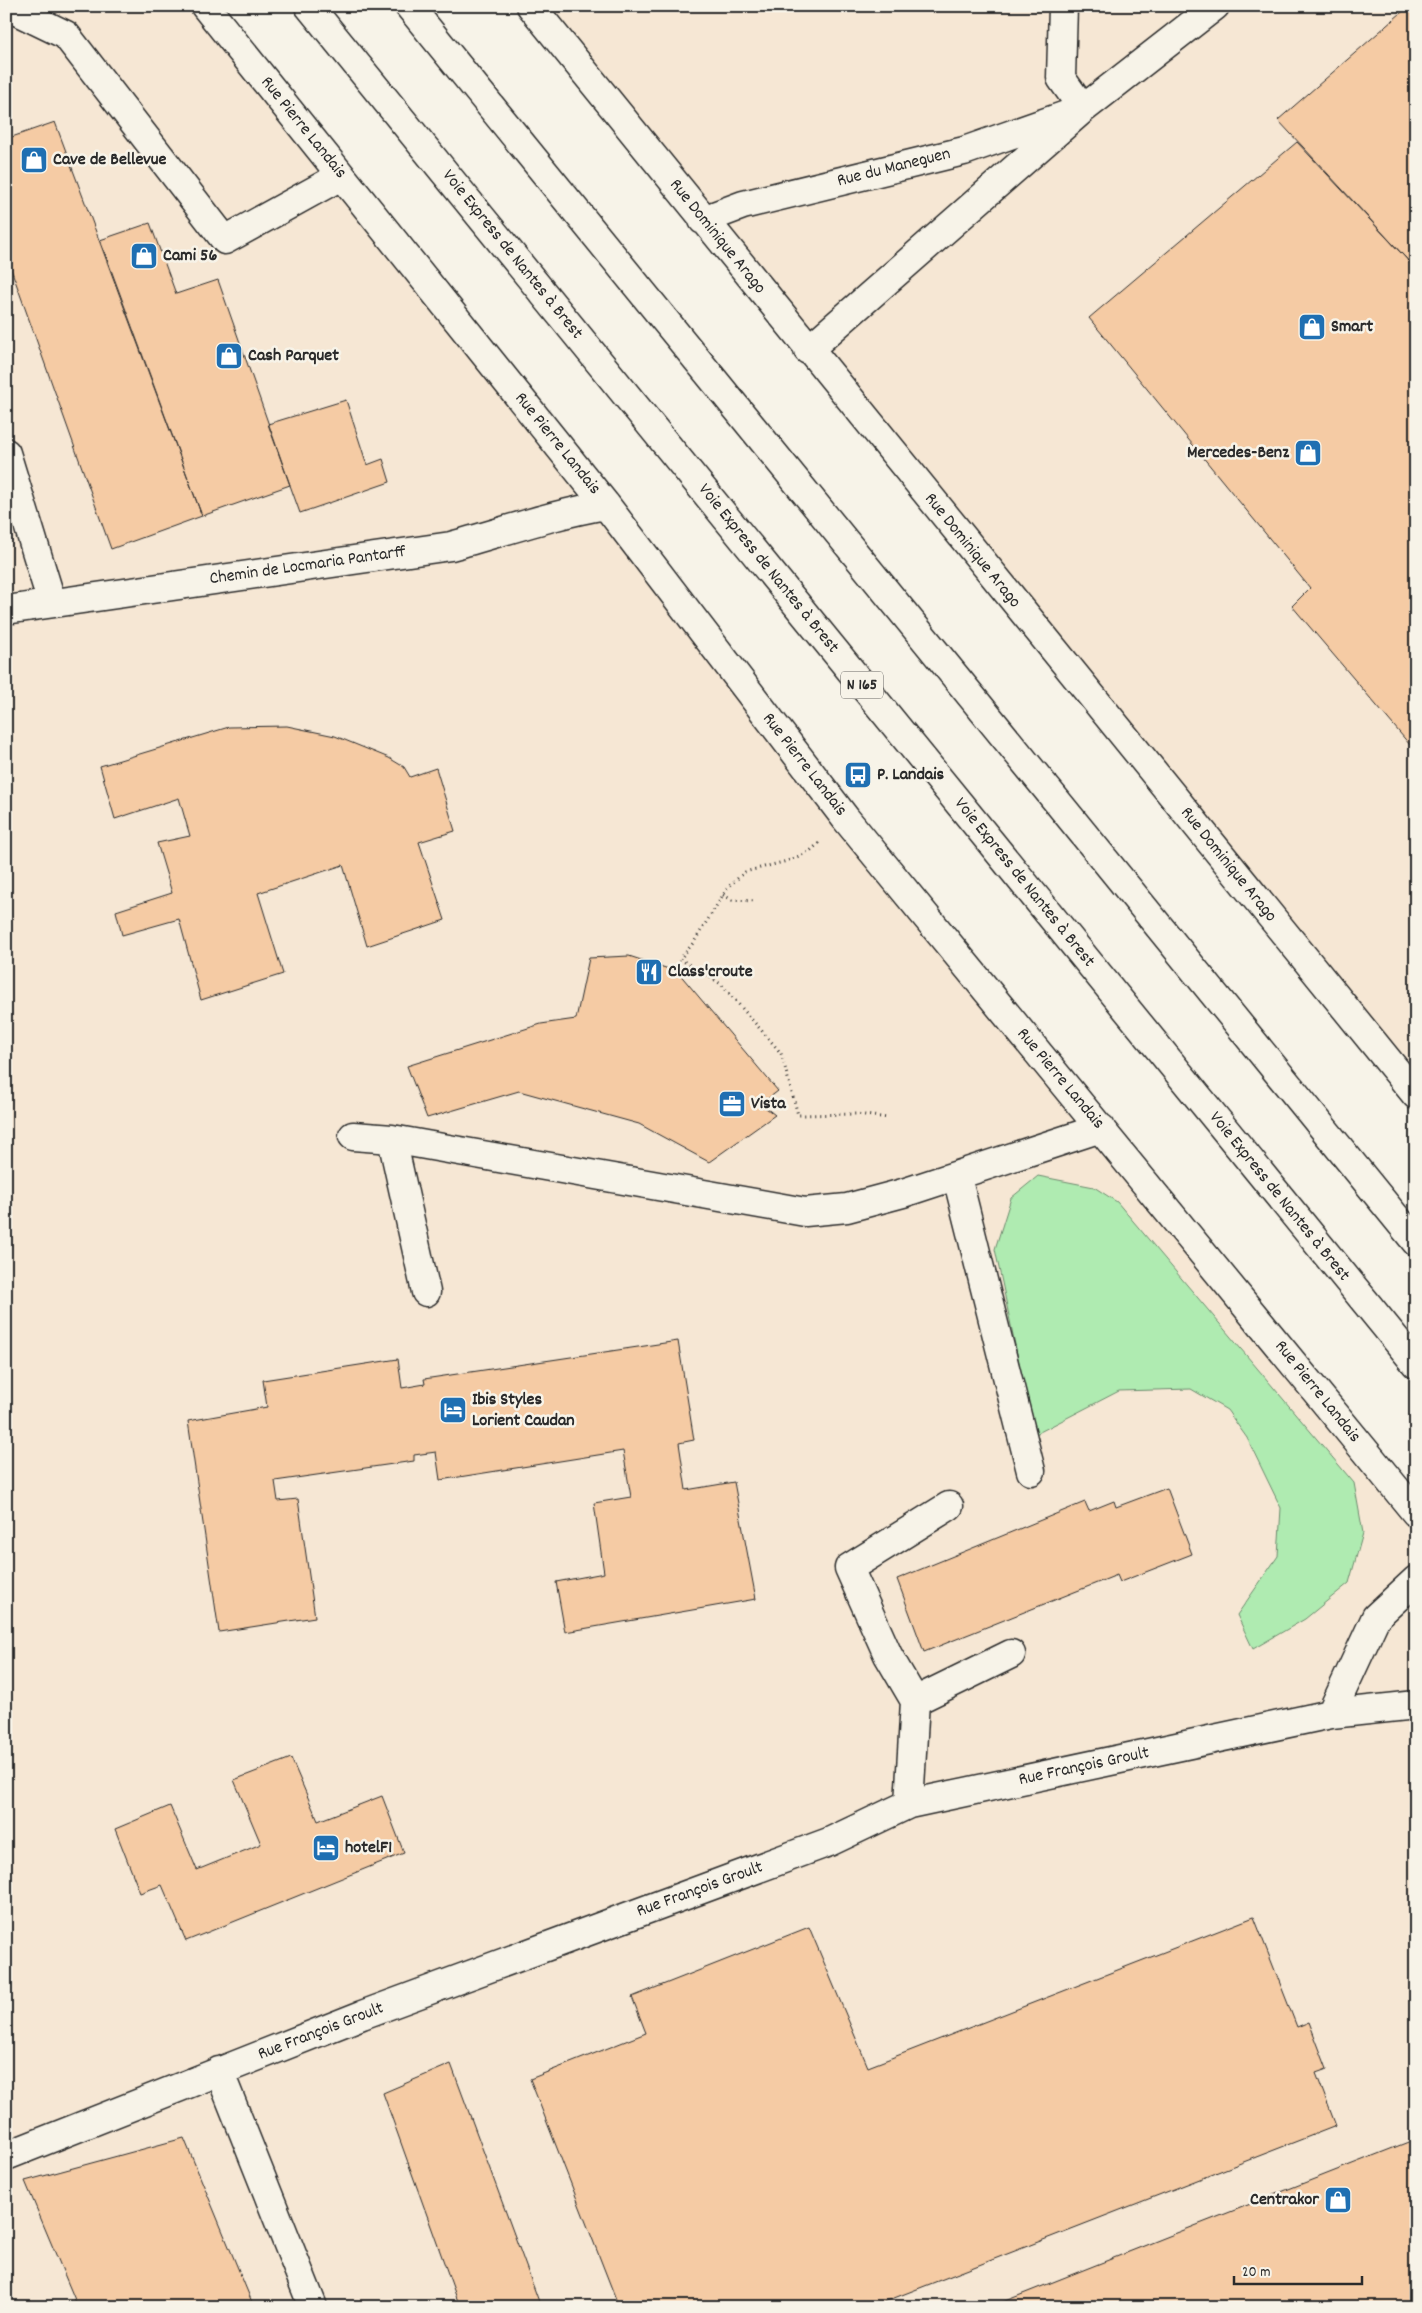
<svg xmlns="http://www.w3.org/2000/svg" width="1422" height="2313" viewBox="0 0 1422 2313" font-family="Dekko,sans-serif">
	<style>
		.built { fill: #f6e7d4 }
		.green { fill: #afebb1; stroke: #6d8b6e }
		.building { fill: #f5cba4; stroke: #2b2b2b }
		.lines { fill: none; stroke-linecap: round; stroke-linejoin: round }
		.minor-casing { stroke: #2b2b2b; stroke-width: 31 }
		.highway-casing { stroke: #2b2b2b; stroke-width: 31 }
		.path { stroke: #2b2b2b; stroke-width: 3; stroke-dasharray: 1 4; stroke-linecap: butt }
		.minor { stroke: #f7f3e8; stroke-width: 28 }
		.highway { stroke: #f7f3e8; stroke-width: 28 }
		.labels { text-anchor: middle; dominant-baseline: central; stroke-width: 5; stroke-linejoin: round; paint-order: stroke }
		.shield { fill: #f7f3e8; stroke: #686764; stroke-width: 1 }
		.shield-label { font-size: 16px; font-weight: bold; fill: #2b2b2b }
		.street-label { font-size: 18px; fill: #2b2b2b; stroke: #f7f3e8 }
		.poi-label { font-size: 18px; font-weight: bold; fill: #2b2b2b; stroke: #f7f3e8; text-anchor: start }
	</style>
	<rect width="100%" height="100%" fill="#f7f3e8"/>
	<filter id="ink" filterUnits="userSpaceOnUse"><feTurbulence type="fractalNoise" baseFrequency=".02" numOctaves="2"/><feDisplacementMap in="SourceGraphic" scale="10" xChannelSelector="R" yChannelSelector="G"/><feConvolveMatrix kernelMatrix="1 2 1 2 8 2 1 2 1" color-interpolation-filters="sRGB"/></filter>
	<g filter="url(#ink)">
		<path class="built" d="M 6,6 L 205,6 L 1416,1513 L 1416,2307 L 6,2307 Z
			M 532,6 L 1416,6 L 1416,1095 Z"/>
		<path class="green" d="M 1038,1176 L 1094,1187 L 1117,1202 L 1354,1483 L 1363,1533 L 1349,1583 L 1305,1619 L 1253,1649 L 1237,1615 L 1278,1556 L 1281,1508 L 1247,1438 L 1227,1410 L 1191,1389 L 1119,1391 L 1034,1435 L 995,1249 L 1011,1198 Z"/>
		<path class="building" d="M 1409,6 L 1416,6 L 1416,269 L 1278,120 Z
			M 55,122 L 202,516 L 111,549 L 6,255 L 6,139 Z
			M 1297,142 L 1416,269 L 1416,752 L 1292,606 L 1310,588 L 1089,318 Z
			M 150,223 L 176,294 L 218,280 L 290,485 L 202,516 L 100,240 Z
			M 346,400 L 367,465 L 383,459 L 390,482 L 300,513 L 268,424 Z
			M 287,726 L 335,736 L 389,758 L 404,767 L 410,777 L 436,768 L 455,831 L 419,842 L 445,920 L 367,946 L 343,865 L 258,893 L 283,974 L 201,1000 L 179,919 L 122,935 L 116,911 L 172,893 L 157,843 L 190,836 L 179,798 L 115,819 L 100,766 L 229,727 Z
			M 629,956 L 678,972 L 778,1091 L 761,1104 L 775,1115 L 709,1162 L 639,1124 L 519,1091 L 427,1118 L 407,1066 L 541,1024 L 576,1019 L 589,958 Z
			M 678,1341 L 694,1440 L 679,1443 L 686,1490 L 734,1482 L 756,1599 L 565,1632 L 556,1582 L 604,1573 L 594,1503 L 631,1497 L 623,1451 L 440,1480 L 436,1452 L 414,1455 L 414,1461 L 275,1481 L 278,1501 L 298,1499 L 315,1617 L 219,1632 L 188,1421 L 267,1407 L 263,1380 L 398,1359 L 402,1388 L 425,1384 L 424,1379 Z
			M 1167,1488 L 1192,1554 L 1120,1582 L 1117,1575 L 924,1652 L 897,1579 L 1085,1502 L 1089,1511 L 1114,1501 L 1116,1507 Z
			M 291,1758 L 318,1821 L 382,1796 L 404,1853 L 186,1941 L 162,1885 L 140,1893 L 115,1829 L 170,1806 L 197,1870 L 261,1844 L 234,1780 Z
			M 1254,1917 L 1297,2027 L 1309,2022 L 1327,2069 L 1316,2073 L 1336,2126 L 871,2307 L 619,2307 L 530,2079 L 646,2033 L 632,1997 L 809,1927 L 868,2067 Z
			M 451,2064 L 541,2307 L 460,2307 L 383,2093 Z
			M 184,2138 L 254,2307 L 78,2307 L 25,2181 Z
			M 1416,2139 L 1416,2307 L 990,2307 L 1169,2236 Z"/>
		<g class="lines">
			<g class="minor-casing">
				<path id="minor" d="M 6,6 L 66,35 L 225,240 L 341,176
					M 205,6 L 606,505 L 846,819 L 1416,1513
					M 531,6 L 1416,1095
					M 1063,6 L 1061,78 L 1083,109
					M 703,220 L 743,205 L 964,151 L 1069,114
					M 808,350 L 1083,109 L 1215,6
					M 6,453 L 52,603
					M 6,610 L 451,546 C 503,532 553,514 606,505
					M 353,1136 L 392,1139 L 805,1212 L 847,1208 L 903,1193 L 1101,1128
					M 392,1139 L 426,1292
					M 957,1177 L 1031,1471
					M 915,1701 L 888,1655 L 849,1568 L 949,1506
					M 1331,1714 L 1376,1617 L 1416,1580
					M 909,1804 L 915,1701 L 1011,1654
					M 219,2071 L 313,2307
					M 6,2156 L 362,2015 L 829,1842 L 909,1804 L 1331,1714 L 1416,1705"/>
			</g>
			<g class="highway-casing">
				<path id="highway" d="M 309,6 L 1416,1364
					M 409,6 L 1416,1242"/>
			</g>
			<path class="path" d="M 819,843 L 809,852 L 787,861 L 745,872 L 728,887 L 694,942 L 680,959 L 721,984 L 781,1053 L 798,1115 L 857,1114 L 888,1118
				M 723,895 L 732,900 L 756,901"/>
			<use href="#minor" class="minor"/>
			<use href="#highway" class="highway"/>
		</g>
	</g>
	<defs>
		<g id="shop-square" transform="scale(1.4375)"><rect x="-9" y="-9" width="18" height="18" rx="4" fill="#1f6fb2" stroke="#f7f3e8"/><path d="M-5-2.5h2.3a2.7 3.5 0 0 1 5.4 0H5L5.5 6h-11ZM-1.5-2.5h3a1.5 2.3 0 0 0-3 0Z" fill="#fff"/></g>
		<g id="bus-square" transform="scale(1.4375)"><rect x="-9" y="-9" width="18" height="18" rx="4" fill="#1f6fb2" stroke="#f7f3e8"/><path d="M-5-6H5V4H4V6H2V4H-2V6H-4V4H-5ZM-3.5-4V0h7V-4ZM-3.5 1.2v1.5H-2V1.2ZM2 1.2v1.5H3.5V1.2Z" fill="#fff"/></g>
		<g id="restaurant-square" transform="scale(1.4375)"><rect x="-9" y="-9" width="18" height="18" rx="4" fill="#1f6fb2" stroke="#f7f3e8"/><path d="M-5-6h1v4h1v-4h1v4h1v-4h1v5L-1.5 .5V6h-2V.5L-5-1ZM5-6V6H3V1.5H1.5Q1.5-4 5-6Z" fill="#fff"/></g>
		<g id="office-square" transform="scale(1.4375)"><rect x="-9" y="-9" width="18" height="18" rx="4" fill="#1f6fb2" stroke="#f7f3e8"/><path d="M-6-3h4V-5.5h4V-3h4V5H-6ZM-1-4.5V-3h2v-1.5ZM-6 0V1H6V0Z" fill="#fff"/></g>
		<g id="hotel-square" transform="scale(1.4375)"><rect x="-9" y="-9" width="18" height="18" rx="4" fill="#1f6fb2" stroke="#f7f3e8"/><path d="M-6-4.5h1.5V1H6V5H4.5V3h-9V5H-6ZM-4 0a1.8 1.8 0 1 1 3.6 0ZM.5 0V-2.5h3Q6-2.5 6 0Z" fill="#fff"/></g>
	</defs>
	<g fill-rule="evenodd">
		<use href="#shop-square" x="34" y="160"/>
		<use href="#shop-square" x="144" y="256"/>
		<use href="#shop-square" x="1312" y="327"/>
		<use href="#shop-square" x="229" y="356"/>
		<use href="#shop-square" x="1308" y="453"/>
		<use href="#bus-square" x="858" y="775"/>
		<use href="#restaurant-square" x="649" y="972"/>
		<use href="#office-square" x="732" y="1104"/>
		<use href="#hotel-square" x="453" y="1410"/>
		<use href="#hotel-square" x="326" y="1848"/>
		<use href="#shop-square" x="1338" y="2200"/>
	</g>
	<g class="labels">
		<rect class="shield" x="841" y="671.5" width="42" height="27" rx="4"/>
		<g class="shield-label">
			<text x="862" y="685">N 165</text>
		</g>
		<g class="street-label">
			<text transform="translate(303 128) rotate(51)">Rue Pierre Landais</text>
			<text transform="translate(894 168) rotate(-14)">Rue du Maneguen</text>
			<text transform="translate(717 237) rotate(51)">Rue Dominique Arago</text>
			<text transform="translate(512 255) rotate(51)">Voie Express de Nantes à Brest</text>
			<text transform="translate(557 444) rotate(51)">Rue Pierre Landais</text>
			<text transform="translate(972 551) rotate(51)">Rue Dominique Arago</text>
			<text transform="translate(308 566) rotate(-8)">Chemin de Locmaria Pantarff</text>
			<text transform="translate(768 569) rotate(51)">Voie Express de Nantes à Brest</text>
			<text transform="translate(804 765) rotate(52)">Rue Pierre Landais</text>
			<text transform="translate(1228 865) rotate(51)">Rue Dominique Arago</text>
			<text transform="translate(1024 883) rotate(51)">Voie Express de Nantes à Brest</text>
			<text transform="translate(1060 1079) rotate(50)">Rue Pierre Landais</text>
			<text transform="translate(1279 1197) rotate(51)">Voie Express de Nantes à Brest</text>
			<text transform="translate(1317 1392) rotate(51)">Rue Pierre Landais</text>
			<text transform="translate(1084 1767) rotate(-12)">Rue François Groult</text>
			<text transform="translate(700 1890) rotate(-20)">Rue François Groult</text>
			<text transform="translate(321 2032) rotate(-21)">Rue François Groult</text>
		</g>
		<g class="poi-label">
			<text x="53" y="160">Cave de Bellevue</text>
			<text x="163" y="256">Cami 56</text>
			<text x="1331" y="327">Smart</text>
			<text x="248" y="356">Cash Parquet</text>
			<text x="1289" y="453" text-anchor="end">Mercedes-Benz</text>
			<text x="877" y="775">P. Landais</text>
			<text x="668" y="972">Class'croute</text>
			<text x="751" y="1104">Vista</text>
			<text x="472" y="1400">Ibis Styles<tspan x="472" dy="21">Lorient Caudan</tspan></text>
			<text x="345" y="1848">hotelF1</text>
			<text x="1319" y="2200" text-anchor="end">Centrakor</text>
		</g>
	</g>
	<rect width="1422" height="2313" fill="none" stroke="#f7f3e8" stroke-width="25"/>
	<rect x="12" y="12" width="1397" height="2288" fill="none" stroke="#2b2b2b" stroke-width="2" filter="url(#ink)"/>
	<path d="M1234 2276v8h128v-8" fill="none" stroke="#2b2b2b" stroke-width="2.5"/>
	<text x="1242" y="2276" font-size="15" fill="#2b2b2b" stroke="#f7f3e8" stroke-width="4" paint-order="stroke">20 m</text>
</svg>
